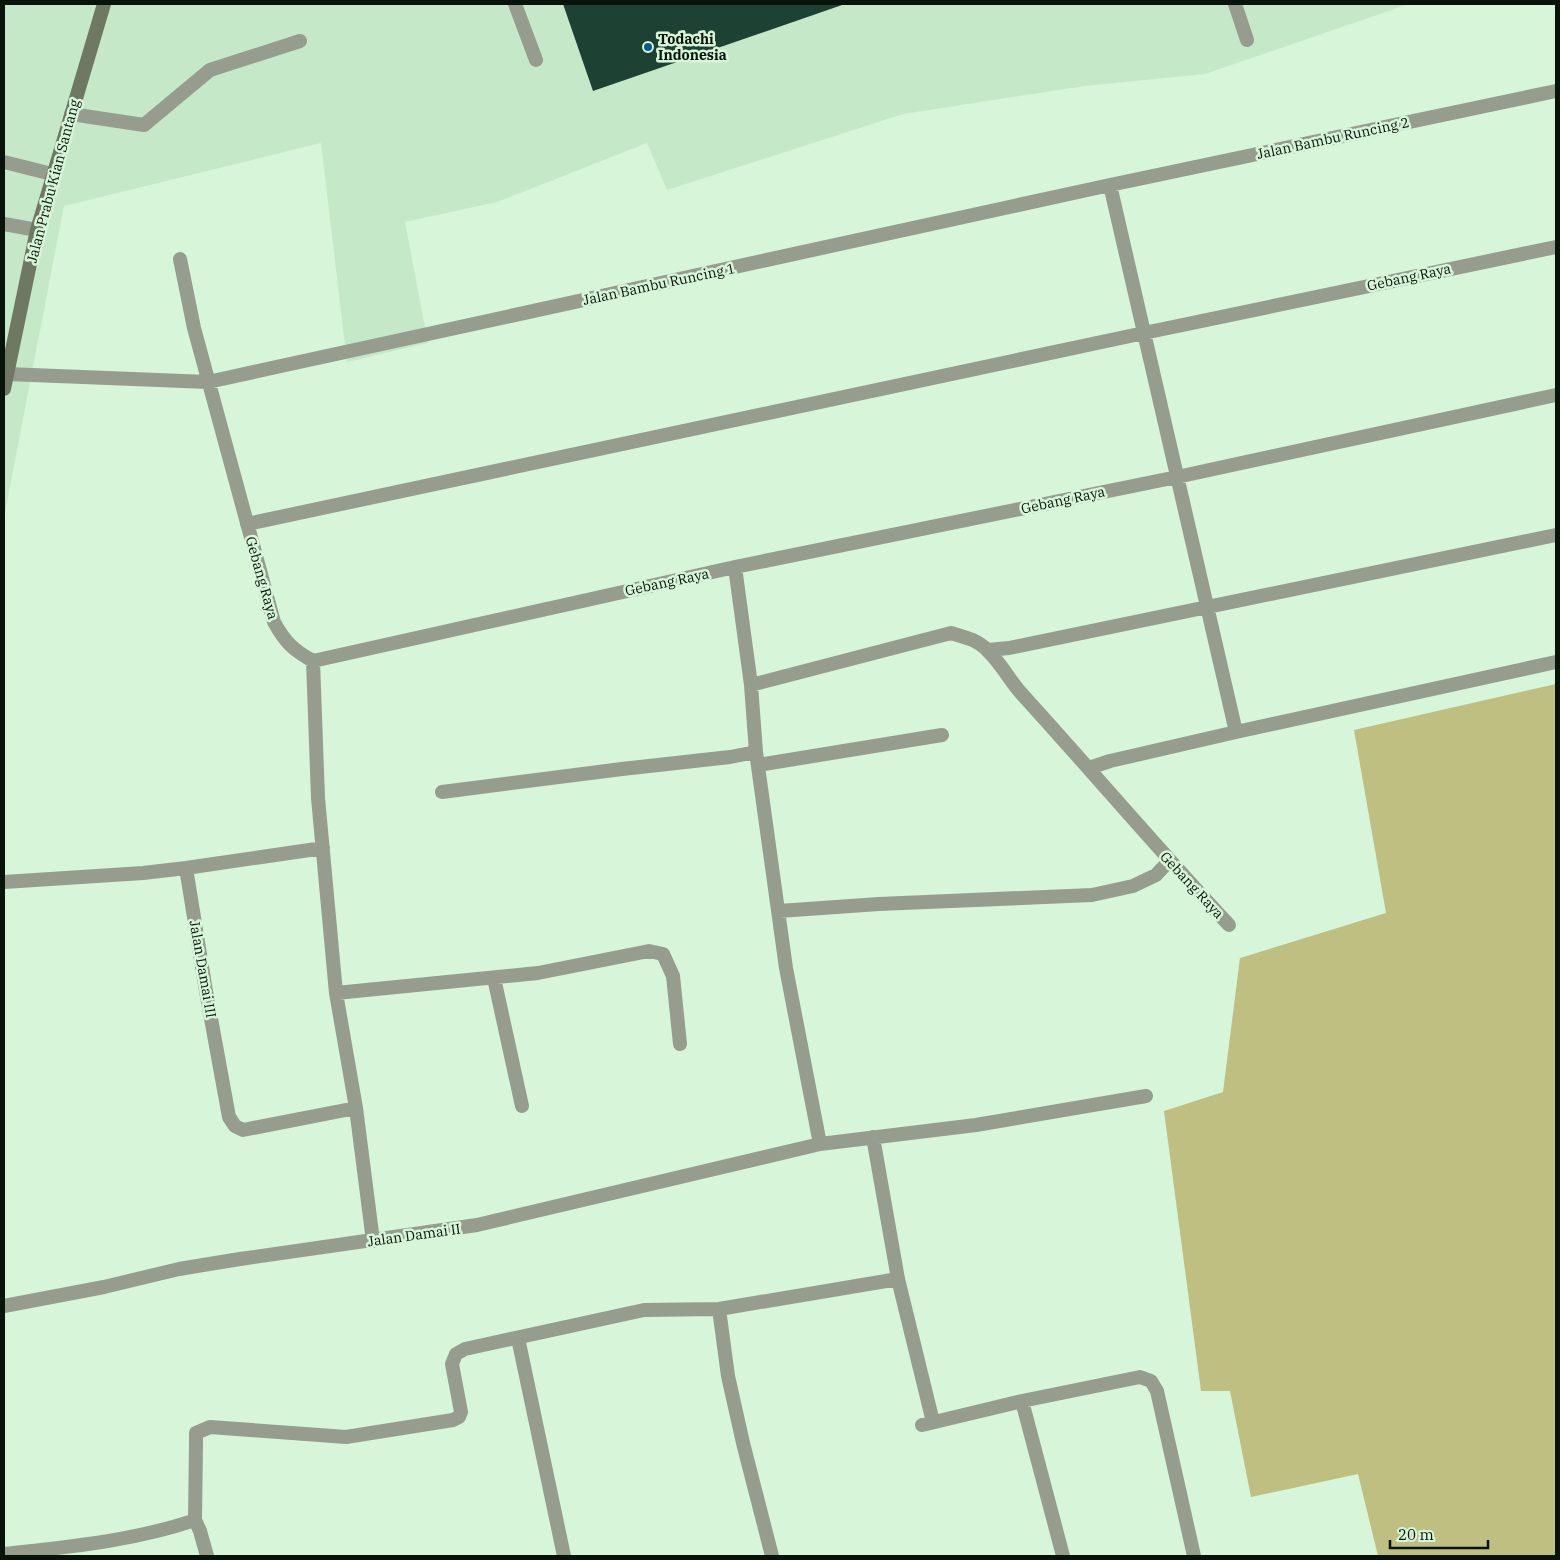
<svg xmlns="http://www.w3.org/2000/svg" width="1560" height="1560" viewBox="0 0 1560 1560" font-family="'IBM Plex Serif',serif">
	<style>
		.built { fill: #c5e9c8 }
		.green { fill: #bfbf82 }
		.building { fill: #1d4234 }
		.lines { fill: none; stroke-linecap: round; stroke-linejoin: round }
		.service { stroke: #969d8f; stroke-width: 14 }
		.minor { stroke: #969d8f; stroke-width: 14 }
		.secondary { stroke: #6e7863; stroke-width: 14 }
		.poi-dot { fill: #075a8c; stroke: #d7f5d9; stroke-width: 2 }
		.labels { text-anchor: middle; dominant-baseline: central; stroke-width: 5; stroke-linejoin: round; paint-order: stroke }
		.poi-label { font-size: 14px; font-weight: bold; fill: #081309; stroke: #d7f5d9; text-anchor: start }
		.street-label { font-size: 14px; fill: #081309; stroke: #d7f5d9 }
	</style>
	<rect width="100%" height="100%" fill="#d7f5d9"/>
	<path class="built" d="M 4,4 L 1409,4 L 1205,74 L 1085,86 L 903,114 L 667,190 L 647,143 L 497,202 L 405,222 L 428,343 L 347,362 L 321,143 L 64,206 L 4,518 Z"/>
	<path class="green" d="M 1556,684 L 1556,1556 L 1378,1556 L 1358,1474 L 1251,1497 L 1230,1391 L 1201,1391 L 1164,1111 L 1223,1092 L 1240,958 L 1386,913 L 1354,730 Z"/>
	<path class="building" d="M 563,4 L 845,4 L 593,91 Z"/>
	<g class="lines">
		<path class="service" d="M 515,4 L 536,60
			M 1235,4 L 1247,40
			M 71,114 L 144,125 L 210,70 L 300,41
			M 4,162 L 52,174
			M 4,224 L 37,230"/>
		<path class="minor" d="M 1110,185 L 1236,732
			M 180,259 L 194,328 L 274,622 C 285,642 293,650 313,661 L 735,567 L 1177,477 L 1556,395
			M 7,374 L 208,382 L 1110,185 L 1556,91
			M 247,524 L 1144,333 L 1556,247
			M 988,650 L 1009,648 L 1556,535
			M 313,661 L 318,798 L 336,993 L 356,1108 L 373,1241
			M 751,685 L 951,633 C 965,637 978,640 988,651 C 1001,663 1009,680 1021,693 C 1091,770 1158,849 1229,925
			M 756,752 L 786,968 L 820,1144
			M 758,765 L 942,735
			M 1089,768 L 1110,761 L 1236,732 L 1556,662
			M 442,792 L 622,769 L 730,757 L 756,752 L 751,685 L 735,567
			M 186,868 L 206,991 L 229,1117 L 235,1126 L 243,1130 L 356,1108
			M 4,882 L 143,873 L 186,868 L 323,848
			M 779,911 L 879,904 L 1092,895 L 1133,886 L 1156,875 L 1169,861
			M 494,978 L 522,1106
			M 336,993 L 538,973 L 649,951 L 663,954 L 673,976 L 680,1044
			M 873,1137 L 898,1279 L 933,1422
			M 4,1306 L 104,1287 L 179,1269 L 240,1259 L 477,1225 L 820,1144 L 976,1125 L 1146,1096
			M 719,1309 L 728,1376 L 743,1443 L 772,1556
			M 518,1338 L 564,1556
			M 1022,1401 L 1063,1556
			M 922,1425 L 1022,1401 L 1140,1377 L 1151,1381 L 1157,1391 L 1194,1556
			M 4,1554 C 68,1547 134,1541 195,1520
			M 207,1556 L 200,1531 L 195,1520 L 196,1443 L 196,1433 L 210,1427 L 346,1437 L 453,1420 L 459,1417 L 461,1412 L 452,1364 L 456,1354 L 465,1349 L 644,1310 L 719,1309 L 898,1279"/>
		<path class="secondary" d="M 4,389 L 37,230 L 104,4"/>
	</g>
	<circle class="poi-dot" cx="648" cy="47" r="5"/>
	<g class="labels">
		<g class="poi-label">
			<text x="658" y="39">Todachi<tspan x="658" dy="16">Indonesia</tspan></text>
		</g>
		<g class="street-label">
			<text transform="translate(1333 138) rotate(-12)">Jalan Bambu Runcing 2</text>
			<text transform="translate(53 181) rotate(-75)">Jalan Prabu Kian Santang</text>
			<text transform="translate(1409 277) rotate(-12)">Gebang Raya</text>
			<text transform="translate(659 284) rotate(-12)">Jalan Bambu Runcing 1</text>
			<text transform="translate(1063 500) rotate(-12)">Gebang Raya</text>
			<text transform="translate(262 578) rotate(74)">Gebang Raya</text>
			<text transform="translate(667 582) rotate(-12)">Gebang Raya</text>
			<text transform="translate(1192 885) rotate(47)">Gebang Raya</text>
			<text transform="translate(203 969) rotate(80)">Jalan Damai III</text>
			<text transform="translate(414 1235) rotate(-8)">Jalan Damai II</text>
		</g>
	</g>
	<rect width="1560" height="1560" fill="none" stroke="#081309" stroke-width="10"/>
	<path d="M1390 1540v8h98v-8" fill="none" stroke="#081309" stroke-width="2.5"/>
	<text x="1398" y="1540" font-size="15" fill="#081309" stroke="#d7f5d9" stroke-width="4" paint-order="stroke">20 m</text>
</svg>
